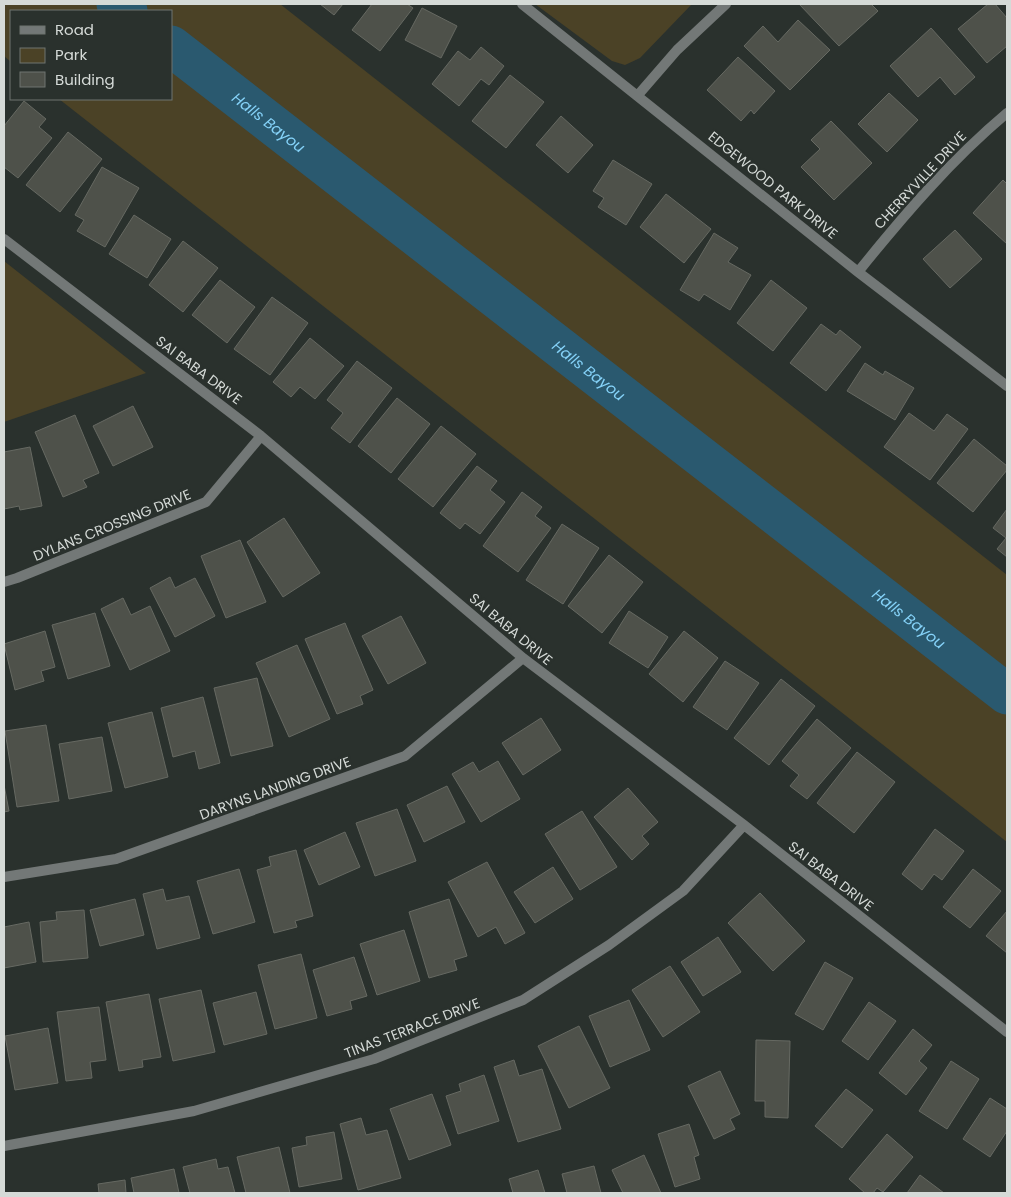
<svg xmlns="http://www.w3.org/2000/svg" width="1011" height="1197" viewBox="0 0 1011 1197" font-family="Poppins,sans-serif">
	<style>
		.green { fill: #4b4226 }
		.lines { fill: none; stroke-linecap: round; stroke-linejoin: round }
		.river { stroke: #2a596f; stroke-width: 41 }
		.building { fill: #4e514a; stroke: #666962 }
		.minor { stroke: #737877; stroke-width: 10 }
		.labels { text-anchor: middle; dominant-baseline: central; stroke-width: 5; stroke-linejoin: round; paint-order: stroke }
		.street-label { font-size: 14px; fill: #d5dad7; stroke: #2a312d }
		.water-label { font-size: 15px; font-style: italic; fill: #85d2f8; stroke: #2a312d }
	</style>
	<rect width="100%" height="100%" fill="#2a312d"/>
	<path class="green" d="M 4,4 L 280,4 L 1007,575 L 1007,842 L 59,99 L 171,99 L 171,11 L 11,11 L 11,62 L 4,56 Z
		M 535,4 L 692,4 L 640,58 L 625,65 L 612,61 Z
		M 4,261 L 146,373 L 4,422 Z"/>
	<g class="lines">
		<g class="river">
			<path d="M 117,4 L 127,11"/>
			<path id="s1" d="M 171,46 L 1007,694"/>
		</g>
	</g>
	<path class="building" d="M 320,4 L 343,4 L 334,15 Z
		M 372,4 L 407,4 L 413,8 L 380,51 L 352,30 Z
		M 799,4 L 871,4 L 878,11 L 839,46 Z
		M 988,4 L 995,4 L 1007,18 L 1007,46 L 987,63 L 958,29 Z
		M 422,8 L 457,26 L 441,58 L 405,40 Z
		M 798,20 L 830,50 L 790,90 L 744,46 L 763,26 L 778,42 Z
		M 931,28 L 975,77 L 955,95 L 940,77 L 918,97 L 890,66 Z
		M 481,47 L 504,66 L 489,85 L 481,79 L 459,106 L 432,84 L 458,51 L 470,60 Z
		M 738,57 L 775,91 L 754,114 L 751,110 L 741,121 L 707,90 Z
		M 510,75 L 544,102 L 506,148 L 472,121 Z
		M 889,93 L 918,120 L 887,152 L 858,124 Z
		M 24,101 L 46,119 L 39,127 L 52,138 L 18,178 L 4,167 L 4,126 Z
		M 561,116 L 593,145 L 568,173 L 536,145 Z
		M 831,121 L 872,163 L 834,200 L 801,167 L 820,149 L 811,140 Z
		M 68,132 L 102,159 L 60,212 L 26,185 Z
		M 613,160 L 652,184 L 626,225 L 598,207 L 604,198 L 593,191 Z
		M 102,167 L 139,188 L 105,247 L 77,231 L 84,220 L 75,215 Z
		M 1003,180 L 1007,184 L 1007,244 L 973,213 Z
		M 666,194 L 711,229 L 684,263 L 640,227 Z
		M 134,215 L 171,239 L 147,278 L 109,254 Z
		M 955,230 L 982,259 L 950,288 L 923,259 Z
		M 714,233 L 738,248 L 728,262 L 751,275 L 730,310 L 704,294 L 699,301 L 680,290 Z
		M 183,241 L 218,268 L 183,312 L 149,285 Z
		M 220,280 L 255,307 L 227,343 L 192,315 Z
		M 771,280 L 807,308 L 773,351 L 737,323 Z
		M 272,297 L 308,323 L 270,375 L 234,349 Z
		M 821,324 L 836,335 L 840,330 L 861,347 L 826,391 L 790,363 Z
		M 310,338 L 344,366 L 315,399 L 300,387 L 291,397 L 273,382 Z
		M 357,361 L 392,388 L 350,443 L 331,428 L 343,413 L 327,400 Z
		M 865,363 L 883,375 L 885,371 L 914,388 L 895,420 L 847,391 Z
		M 397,398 L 430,424 L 391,473 L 358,446 Z
		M 133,406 L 153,447 L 113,466 L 93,426 Z
		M 909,413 L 934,431 L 947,414 L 968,429 L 930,480 L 884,447 Z
		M 75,415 L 99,473 L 83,480 L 87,487 L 63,497 L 35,432 Z
		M 441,426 L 476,454 L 433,507 L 398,479 Z
		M 974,439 L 1007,466 L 1007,470 L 973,512 L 937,483 Z
		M 30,447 L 42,506 L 20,510 L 19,506 L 4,509 L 4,452 Z
		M 477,466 L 497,481 L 490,490 L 505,502 L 480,534 L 465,523 L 460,529 L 440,513 Z
		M 522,492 L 542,507 L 535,516 L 551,528 L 518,572 L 483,546 Z
		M 1007,509 L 1007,557 L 997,549 L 1006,538 L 993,528 Z
		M 284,518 L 320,573 L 283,597 L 247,542 Z
		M 562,524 L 599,548 L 563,604 L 526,580 Z
		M 240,540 L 266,602 L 226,618 L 201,556 Z
		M 609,555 L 643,582 L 602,633 L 568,606 Z
		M 170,577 L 175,588 L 195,578 L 215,616 L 175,637 L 150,588 Z
		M 123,598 L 131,615 L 150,606 L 170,651 L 130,670 L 101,609 Z
		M 629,611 L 668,637 L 648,668 L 609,643 Z
		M 95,613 L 110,666 L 68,679 L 52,625 Z
		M 401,616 L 426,663 L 388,684 L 362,636 Z
		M 345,623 L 373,690 L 360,696 L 363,704 L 337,714 L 305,639 Z
		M 45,631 L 55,667 L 41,671 L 44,681 L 15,690 L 4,644 Z
		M 684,631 L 718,658 L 683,702 L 649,674 Z
		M 297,645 L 330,719 L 289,737 L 256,663 Z
		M 725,661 L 759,683 L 727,730 L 693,707 Z
		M 257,678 L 273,746 L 231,756 L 214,688 Z
		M 781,679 L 815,706 L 769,765 L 734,738 Z
		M 203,697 L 220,763 L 199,769 L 195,751 L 173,757 L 161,708 Z
		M 152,712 L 168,777 L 125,788 L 108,723 Z
		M 541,718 L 561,750 L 523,775 L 502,743 Z
		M 817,719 L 851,748 L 807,799 L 790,786 L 799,775 L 782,761 Z
		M 46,725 L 59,801 L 17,807 L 5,731 Z
		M 102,737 L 112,791 L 69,799 L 59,744 Z
		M 857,752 L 895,782 L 854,833 L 817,803 Z
		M 498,761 L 520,799 L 481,822 L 452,774 L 473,762 L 479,772 Z
		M 4,785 L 9,811 L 4,812 Z
		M 447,786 L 465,822 L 424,842 L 407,805 Z
		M 628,788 L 658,822 L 642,836 L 649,844 L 632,860 L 594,817 Z
		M 397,809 L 416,861 L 375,876 L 356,823 Z
		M 582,811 L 617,867 L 580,890 L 545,834 Z
		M 935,829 L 964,851 L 942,880 L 934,874 L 922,890 L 902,874 Z
		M 345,832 L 360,867 L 319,885 L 304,850 Z
		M 296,850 L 313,916 L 295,921 L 297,927 L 274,933 L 257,870 L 271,866 L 269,857 Z
		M 487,862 L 525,933 L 505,944 L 496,927 L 478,937 L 448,882 Z
		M 553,867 L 573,899 L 535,923 L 514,892 Z
		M 239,869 L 255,922 L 213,934 L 197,881 Z
		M 973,869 L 1001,891 L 970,928 L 943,907 Z
		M 163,889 L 166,901 L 189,896 L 200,938 L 157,949 L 143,894 Z
		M 760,893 L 805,941 L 773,971 L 728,923 Z
		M 135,899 L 144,935 L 100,946 L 90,910 Z
		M 449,899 L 467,956 L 454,960 L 457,970 L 429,978 L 409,912 Z
		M 84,910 L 88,958 L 43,962 L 40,922 L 57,920 L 56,912 Z
		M 1007,911 L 1007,953 L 986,936 Z
		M 29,922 L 36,962 L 4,968 L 4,927 Z
		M 404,930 L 420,981 L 377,995 L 360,944 Z
		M 718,937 L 741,972 L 703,996 L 681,962 Z
		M 301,954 L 317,1018 L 275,1029 L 258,965 Z
		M 354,957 L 367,996 L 350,1001 L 352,1009 L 327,1016 L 313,970 Z
		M 825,962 L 853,978 L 823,1030 L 795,1014 Z
		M 670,966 L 700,1012 L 663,1037 L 632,990 Z
		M 201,990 L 215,1052 L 173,1061 L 159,999 Z
		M 256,992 L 267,1034 L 224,1045 L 213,1003 Z
		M 149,994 L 161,1057 L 142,1060 L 143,1067 L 119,1071 L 106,1002 Z
		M 629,1000 L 650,1050 L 610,1067 L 589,1016 Z
		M 869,1002 L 896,1021 L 868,1060 L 842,1041 Z
		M 99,1007 L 106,1060 L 90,1062 L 92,1078 L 66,1081 L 57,1012 Z
		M 579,1026 L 610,1088 L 569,1108 L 538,1046 Z
		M 48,1028 L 58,1083 L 15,1090 L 5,1036 Z
		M 913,1029 L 932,1045 L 919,1061 L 927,1068 L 906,1095 L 879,1073 Z
		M 756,1040 L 790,1041 L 788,1118 L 765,1117 L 765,1101 L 755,1101 Z
		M 514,1060 L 519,1076 L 542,1069 L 561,1129 L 518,1142 L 494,1067 Z
		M 951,1061 L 979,1079 L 947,1129 L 919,1111 Z
		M 720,1071 L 740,1114 L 730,1119 L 735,1129 L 714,1139 L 688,1086 Z
		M 484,1075 L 499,1121 L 458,1134 L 446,1096 L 461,1091 L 459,1084 Z
		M 846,1089 L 873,1110 L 842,1148 L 815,1126 Z
		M 432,1094 L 451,1145 L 409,1160 L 390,1109 Z
		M 990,1098 L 1007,1109 L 1007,1131 L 990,1157 L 963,1139 Z
		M 361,1118 L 366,1135 L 387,1130 L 401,1178 L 358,1190 L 340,1124 Z
		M 689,1124 L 699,1155 L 694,1157 L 700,1179 L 675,1187 L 658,1134 Z
		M 334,1132 L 342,1179 L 299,1187 L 292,1148 L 307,1145 L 306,1137 Z
		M 887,1134 L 913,1157 L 883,1192 L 877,1188 L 873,1193 L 865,1193 L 849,1179 Z
		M 279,1147 L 290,1193 L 246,1193 L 237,1157 Z
		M 644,1155 L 661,1193 L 623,1193 L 612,1170 Z
		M 216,1159 L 218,1169 L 228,1167 L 235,1193 L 190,1193 L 183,1167 Z
		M 594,1166 L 601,1193 L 567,1193 L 562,1174 Z
		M 174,1169 L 179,1193 L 134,1193 L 131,1178 Z
		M 538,1170 L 545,1193 L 513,1193 L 509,1179 Z
		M 920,1175 L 944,1193 L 907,1193 Z
		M 125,1180 L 126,1193 L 95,1193 L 99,1193 L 98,1184 Z"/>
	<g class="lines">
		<path class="minor" d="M 522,4 L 858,272 L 1007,386
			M 638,95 L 677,50 L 726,4
			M 4,239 L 261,436 L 523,658 L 744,825 L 1007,1032
			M 858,272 C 904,215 951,160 1007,113
			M 4,582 L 17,578 L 206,502 L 261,436
			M 4,877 L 116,859 L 405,756 L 523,658
			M 4,1146 L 194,1111 L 374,1059 L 523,1000 L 609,945 L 683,891 L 744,825"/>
	</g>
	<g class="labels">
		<g class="street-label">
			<text transform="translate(920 180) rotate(-47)">CHERRYVILLE DRIVE</text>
			<text transform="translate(773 185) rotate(39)">EDGEWOOD PARK DRIVE</text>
			<text transform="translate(199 370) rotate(37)">SAI BABA DRIVE</text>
			<text transform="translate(112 525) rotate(-22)">DYLANS CROSSING DRIVE</text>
			<text transform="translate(511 629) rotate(40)">SAI BABA DRIVE</text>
			<text transform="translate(275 788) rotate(-20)">DARYNS LANDING DRIVE</text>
			<text transform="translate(831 876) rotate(38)">SAI BABA DRIVE</text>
			<text transform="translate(412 1028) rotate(-21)">TINAS TERRACE DRIVE</text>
		</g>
		<g class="water-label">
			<text stroke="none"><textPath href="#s1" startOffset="124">Halls Bayou</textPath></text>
			<text stroke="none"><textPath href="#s1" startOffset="529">Halls Bayou</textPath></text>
			<text stroke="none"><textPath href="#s1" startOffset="934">Halls Bayou</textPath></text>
		</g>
	</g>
	<rect width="1011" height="1197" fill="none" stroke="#d5dad7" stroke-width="10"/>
	<rect x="10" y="10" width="162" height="90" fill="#2a312d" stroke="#6e7571"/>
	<rect x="20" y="26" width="25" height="8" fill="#737877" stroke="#6e7571"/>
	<text x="55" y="35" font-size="15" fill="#d5dad7">Road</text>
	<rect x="20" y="48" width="25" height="15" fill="#4b4226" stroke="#6e7571"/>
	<text x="55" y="60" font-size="15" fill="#d5dad7">Park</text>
	<rect x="20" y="72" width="25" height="15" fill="#4e514a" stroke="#6e7571"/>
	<text x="55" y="85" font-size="15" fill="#d5dad7">Building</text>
</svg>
